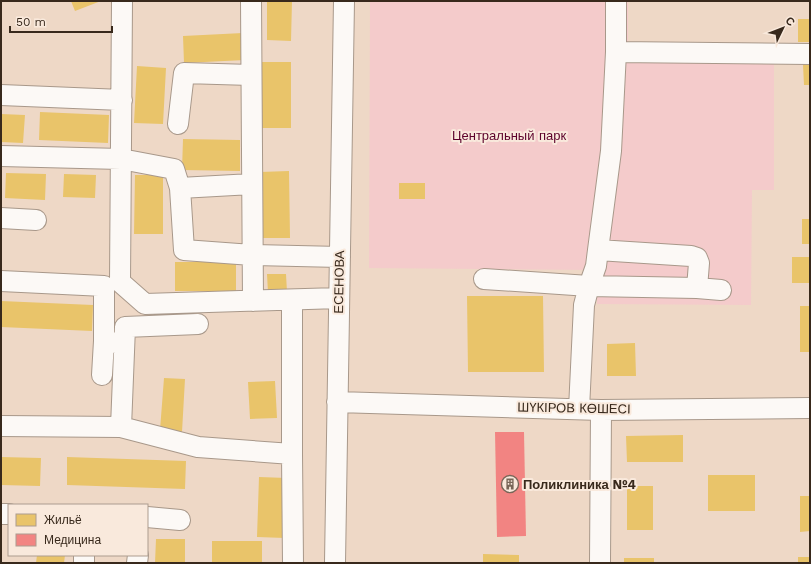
<svg xmlns="http://www.w3.org/2000/svg" width="811" height="564" viewBox="0 0 811 564" font-family="'Work Sans',sans-serif">
	<style>
		.green { fill: #f4cbcb }
		.homes { fill: #e9c46a }
		.health { fill: #f28482 }
		.lines { fill: none; stroke-linecap: round; stroke-linejoin: round }
		.minor-casing { stroke: #a8988a; stroke-width: 22 }
		.minor { stroke: #fcf9f6; stroke-width: 20 }
		.labels { text-anchor: middle; dominant-baseline: central; stroke-width: 4; stroke-linejoin: round; paint-order: stroke }
		.park-label { font-size: 13px; fill: #5d032c; stroke: #f9e9dc }
		.street-label { font-size: 13px; fill: #38291c; stroke: #f9e9dc }
		.poi-label { font-size: 13px; font-weight: bold; fill: #38291c; stroke: #f9e9dc; text-anchor: start }
	</style>
	<rect width="100%" height="100%" fill="#eed8c6"/>
	<path class="green" d="M 370,1 L 628,1 L 628,56 L 774,57 L 774,190 L 752,190 L 751,305 L 597,304 L 597,270 L 369,268 Z"/>
	<path class="homes" d="M 71,1 L 101,1 L 75,11 Z
		M 267,1 L 292,1 L 291,41 L 267,40 Z
		M 798,19 L 810,19 L 810,42 L 798,42 Z
		M 243,33 L 245,60 L 184,63 L 183,36 Z
		M 262,62 L 291,62 L 291,128 L 262,128 Z
		M 803,65 L 810,65 L 810,85 L 804,85 Z
		M 137,66 L 166,68 L 163,124 L 134,123 Z
		M 40,112 L 109,115 L 108,143 L 39,140 Z
		M 1,114 L 25,115 L 23,143 L 1,142 Z
		M 183,139 L 240,140 L 240,171 L 182,170 Z
		M 289,171 L 290,238 L 261,238 L 260,172 Z
		M 6,173 L 46,174 L 45,200 L 5,198 Z
		M 64,174 L 96,175 L 95,198 L 63,197 Z
		M 135,175 L 163,175 L 163,234 L 134,234 Z
		M 399,183 L 425,183 L 425,199 L 399,199 Z
		M 802,219 L 810,219 L 810,244 L 802,244 Z
		M 792,257 L 810,257 L 810,283 L 792,283 Z
		M 175,262 L 236,262 L 236,291 L 175,291 Z
		M 267,274 L 286,274 L 287,292 L 268,293 Z
		M 467,296 L 543,296 L 544,372 L 468,372 Z
		M 1,301 L 93,305 L 92,331 L 1,327 Z
		M 800,306 L 810,306 L 810,352 L 800,352 Z
		M 635,343 L 636,376 L 607,376 L 607,344 Z
		M 164,378 L 185,379 L 182,432 L 160,430 Z
		M 275,381 L 277,418 L 250,419 L 248,382 Z
		M 683,435 L 683,462 L 627,462 L 626,436 Z
		M 1,457 L 41,458 L 40,486 L 1,485 Z
		M 67,457 L 186,461 L 185,489 L 67,485 Z
		M 708,475 L 755,475 L 755,511 L 708,511 Z
		M 259,477 L 287,478 L 285,538 L 257,537 Z
		M 627,486 L 653,486 L 653,530 L 627,530 Z
		M 800,496 L 810,496 L 810,531 L 800,532 Z
		M 156,539 L 185,539 L 185,563 L 155,563 Z
		M 212,541 L 262,541 L 262,563 L 212,563 Z
		M 483,554 L 519,555 L 519,563 L 483,563 Z
		M 37,555 L 65,555 L 64,563 L 36,563 Z
		M 798,557 L 810,557 L 810,563 L 798,563 Z
		M 624,558 L 654,558 L 654,563 L 624,563 Z"/>
	<path class="health" d="M 495,432 L 524,432 L 526,536 L 497,537 Z"/>
	<g class="lines">
		<g class="minor-casing">
			<path id="minor" d="M 122,1 L 120,282 L 145,304 L 339,298
				M 251,1 L 253,301
				M 616,52 L 810,54
				M 1,95 L 122,100
				M 178,124 L 184,73 L 251,75
				M 1,156 L 121,159 L 174,169 L 180,188
				M 252,184 L 180,188 L 184,250 L 252,255 L 340,257
				M 1,218 L 36,220
				M 598,250 L 691,256 L 697,258 L 699,263 L 697,288
				M 484,279 L 589,286 L 697,288 L 721,290
				M 1,281 L 104,286 L 104,341
				M 102,375 L 104,341 L 117,343
				M 337,402 L 601,410 L 810,408
				M 579,409 L 584,305 L 589,286 L 596,266 L 598,250 L 611,151 L 616,52 L 616,1
				M 1,426 L 121,427 L 198,447 L 292,454 L 292,300
				M 121,427 L 125,327 L 198,324
				M 292,454 L 293,563
				M 1,514 L 9,514
				M 147,517 L 180,520
				M 84,563 L 84,555
				M 137,563 L 138,555
				M 335,563 L 344,1
				M 600,563 L 601,410"/>
		</g>
		<use href="#minor" class="minor"/>
	</g>
	<defs>
		<g id="building-ring" transform="scale(0.9)"><circle r="9.5" fill="#f9e9dc" stroke="#786658" stroke-width="1.5"/><path d="M-4-6H4V6H1V3H-1V6H-4ZM-2.5-4.3h1.7v1.8h-1.7ZM.8-4.3h1.7v1.8H.8ZM-2.5-1h1.7V.8h-1.7ZM.8-1h1.7V.8H.8Z" fill="#786658"/></g>
	</defs>
	<g fill-rule="evenodd">
		<use href="#building-ring" x="510" y="484"/>
	</g>
	<g class="labels">
		<g class="park-label">
			<text x="509" y="135">Центральный парк</text>
		</g>
		<g class="street-label">
			<text transform="translate(339 282) rotate(-89)">ЕСЕНОВА</text>
			<text transform="translate(574 408) rotate(1)">ШҮКІРОВ КӨШЕСІ</text>
		</g>
		<g class="poi-label">
			<text x="523" y="484">Поликлиника №4</text>
		</g>
	</g>
	<rect width="811" height="564" fill="none" stroke="#38291c" stroke-width="4"/>
	<rect x="8" y="504" width="140" height="52" fill="#f9e9dc" stroke="#ac9c8f"/>
	<rect x="16" y="514" width="20" height="12" fill="#e9c46a" stroke="#ac9c8f"/>
	<text x="44" y="524" font-size="12" fill="#38291c">Жильё</text>
	<rect x="16" y="534" width="20" height="12" fill="#f28482" stroke="#ac9c8f"/>
	<text x="44" y="544" font-size="12" fill="#38291c">Медицина</text>
	<g transform="translate(783 28) rotate(47)" stroke="#f9e9dc" stroke-width="3" paint-order="stroke">
	<path d="M0-3L7 15L0 10L-7 15Z" fill="#38291c"/>
	<text y="-6" font-size="11" font-weight="bold" text-anchor="middle" fill="#38291c">С</text>
	</g>
	<path d="M10 26v6h102v-6" fill="none" stroke="#38291c" stroke-width="2"/>
	<text x="16" y="26" font-size="12" fill="#38291c" stroke="#f9e9dc" stroke-width="3" paint-order="stroke">50 m</text>
</svg>
